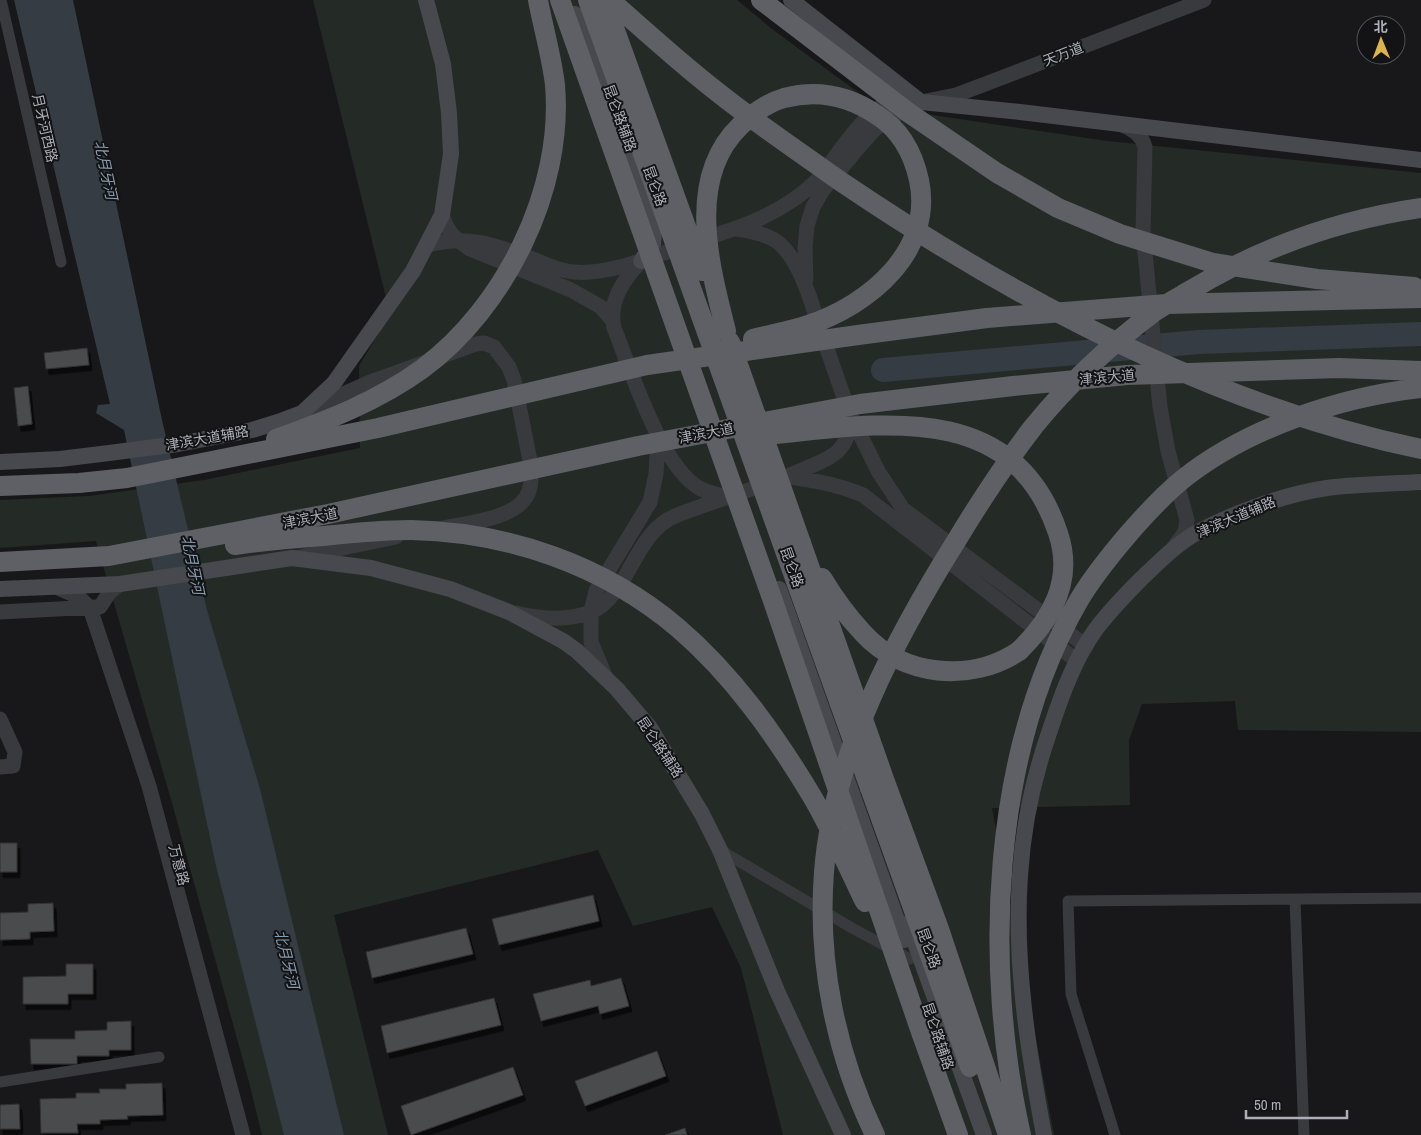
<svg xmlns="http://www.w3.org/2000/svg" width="1421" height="1135" viewBox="0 0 1421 1135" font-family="'Archivo Narrow','Noto Sans SC',sans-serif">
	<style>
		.green { fill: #242b26 }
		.water { fill: #353c43 }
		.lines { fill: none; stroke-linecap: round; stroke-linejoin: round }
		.river { stroke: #353c43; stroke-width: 24 }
		.building { fill: #4a4b4e; stroke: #323235; filter: url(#shadow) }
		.minor { stroke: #393a3e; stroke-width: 11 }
		.tertiary { stroke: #393a3e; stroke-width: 15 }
		.secondary { stroke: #48494e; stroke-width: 16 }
		.trunk { stroke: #5e6066; stroke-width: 20 }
		.trunk-bridge { stroke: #5e6066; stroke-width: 20 }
		.labels { text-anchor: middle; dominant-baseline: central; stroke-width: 4; stroke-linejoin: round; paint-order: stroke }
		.street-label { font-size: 14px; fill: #acafb8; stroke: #131315 }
		.water-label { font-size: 15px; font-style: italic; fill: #879aae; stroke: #131315 }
	</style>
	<defs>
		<filter id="shadow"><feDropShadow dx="3" dy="5.5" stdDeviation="0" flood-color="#0009"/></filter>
	</defs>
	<rect width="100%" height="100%" fill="#18181a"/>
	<path class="green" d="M 313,0 L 737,0 L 772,29 L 878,107 L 1107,141 L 1421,173 L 1421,732 L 1238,730 L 1235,701 L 1142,704 L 1129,740 L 1130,805 L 992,808 L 1054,1135 L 783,1135 L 741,968 L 712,907 L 633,926 L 598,850 L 334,915 L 388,1135 L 262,1135 L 249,1082 L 172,803 L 96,541 L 0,548 L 0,500 L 89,496 L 204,480 L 360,448 L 359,366 L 390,314 Z"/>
	<path class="water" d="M 14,0 L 73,0 L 162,420 L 207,610 L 260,789 L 344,1135 L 284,1135 L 216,866 L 124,430 L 96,413 L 98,405 L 110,404 Z"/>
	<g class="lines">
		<path class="river" d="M 883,370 L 1199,342 L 1421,334"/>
	</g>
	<path class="building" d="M 87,348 L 89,365 L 46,369 L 44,353 Z
		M 28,386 L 32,424 L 18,426 L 14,388 Z
		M 0,843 L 17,843 L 17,872 L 0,872 Z
		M 593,895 L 599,921 L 499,945 L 492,919 Z
		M 53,903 L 54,931 L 30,932 L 30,939 L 0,940 L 0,913 L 28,912 L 28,904 Z
		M 466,928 L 473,954 L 372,978 L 366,952 Z
		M 66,964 L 93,964 L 93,994 L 68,994 L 68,1004 L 23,1004 L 23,977 L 66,976 Z
		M 621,978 L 629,1006 L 600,1014 L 598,1006 L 541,1021 L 533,994 L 590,980 L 591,986 Z
		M 494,998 L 501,1025 L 387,1053 L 381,1026 Z
		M 131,1021 L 131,1050 L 109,1050 L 109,1056 L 77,1056 L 77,1064 L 31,1064 L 30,1039 L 75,1039 L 75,1031 L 107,1030 L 107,1022 Z
		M 657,1051 L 666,1076 L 585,1106 L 575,1081 Z
		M 513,1067 L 523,1095 L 411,1135 L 401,1106 Z
		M 162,1083 L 163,1115 L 127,1116 L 128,1119 L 100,1120 L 100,1124 L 77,1124 L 78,1133 L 41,1133 L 40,1099 L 76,1098 L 76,1093 L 100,1093 L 99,1089 L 126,1089 L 126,1084 Z
		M 19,1104 L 20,1129 L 0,1129 L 0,1105 Z
		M 685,1128 L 687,1135 L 665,1135 Z"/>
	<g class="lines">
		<path class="minor" d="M 1,0 L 61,262
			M 720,850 L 852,928 L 910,959
			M 1295,900 L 1304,1135
			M 0,1082 L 159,1057
			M 1115,1135 L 1071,994 L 1068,901 L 1421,898"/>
		<path class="tertiary" d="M 1122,125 C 1133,129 1142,135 1145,147 L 1143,232 L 1160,407 L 1168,451 L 1187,520 L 1185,532 L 1174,547
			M 442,215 C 448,233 455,239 470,249 L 571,290 L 601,307 L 613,321
			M 428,245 C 472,234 497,246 538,261 C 549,266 561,271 574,272 C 610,276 661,253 695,242 C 718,234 741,228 763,217 C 782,208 801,196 816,181 C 837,159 868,99 902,100
			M 641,261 C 624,279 608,301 614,328 C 631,370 661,468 701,489 C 709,493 718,495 727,497
			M 806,280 L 805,248 L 807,226 L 813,207 L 823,190 L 859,147 L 875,129 L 895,115 L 921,102 L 956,95 L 980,86 L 1204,0
			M 307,410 L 370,382 L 476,344 L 484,343 L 494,347 L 509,367 L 514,380 L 531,466 C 531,477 532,488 526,497 C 513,519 466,523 443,528
			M 852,418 L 878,471 L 903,509 L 1086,646
			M 788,477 C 814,480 839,485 863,495 L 1077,661
			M 299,557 L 396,537
			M 56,587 L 79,597 L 90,608 L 149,786 L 243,1135
			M 100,607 L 109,593 L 120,584
			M 0,612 L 96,607
			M 516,613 C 539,619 568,621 591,612 C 629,596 634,533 675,516 C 716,500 759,488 800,471 C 812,465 827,461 837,452 C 848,441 851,429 850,414 C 840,387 831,360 822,334 C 812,306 802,264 780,244 C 768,234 751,231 737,229
			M 606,678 L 591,642 L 591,611 L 596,591 L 650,502 L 656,474 L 658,437
			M 0,719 L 15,752 L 13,766 L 0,767"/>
		<path class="secondary" d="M 791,0 L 921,102 L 1020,112 L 1421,160
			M 575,14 L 654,229 L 653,244 L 641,261
			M 0,462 L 60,459 L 109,453 L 178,444 L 252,430 L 278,422 L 302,413 L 334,383 L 413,271 L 442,215 L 451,154 L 449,113 L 443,64 L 426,0
			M 0,589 L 120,584 L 292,558 L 371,568 L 450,589 L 509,612 L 563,641 L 577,651 L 617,689 L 650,728 L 702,814 L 720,850 L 777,991 L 843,1135
			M 779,589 L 904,940
			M 908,923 L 984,1135
			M 1044,1135 C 1028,1050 1014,963 1020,876 C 1023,825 1034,775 1051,727 C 1062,694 1075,658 1096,629 C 1109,612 1125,595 1141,579 C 1158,563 1175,545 1196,533 C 1233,513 1285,494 1327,488 C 1358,484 1390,484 1421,482"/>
		<path class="trunk" d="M 801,543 L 884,779 L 939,929 L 1008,1135
			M 822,578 C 834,598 847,616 863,633 C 903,677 971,683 1019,651
			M 870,788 L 970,1067"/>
		<path class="trunk-bridge" d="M 560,0 L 773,601 L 922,1035 L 958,1135
			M 588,0 L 870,788
			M 604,0 L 702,271
			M 610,0 C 638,25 666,50 695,74 C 742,113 793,148 843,183 C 1016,300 1216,406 1421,449
			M 761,0 L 909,113 L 997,173 L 1058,208 L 1120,234 L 1213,263 L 1317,279 L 1414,287
			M 726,331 C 710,267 685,179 740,126 C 753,113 767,103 784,98 C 818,89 849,96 877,115 C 901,130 913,153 919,180 C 934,251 869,305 808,325 C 790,331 772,334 753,339
			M 730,342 L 801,543
			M 755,436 C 868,426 1012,393 1058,533 C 1074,580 1052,619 1019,651
			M 276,439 C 326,421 378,401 422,369 C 505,308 564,189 555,85 C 552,58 543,27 538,0
			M 0,486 L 79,483 L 127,478 L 378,428 L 647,365 L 858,335 L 987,318 L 1167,304 L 1421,298
			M 235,545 C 264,541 294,538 323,536 C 352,533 382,530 411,530 C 508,532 604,565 678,628 C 733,675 776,736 813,798 C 832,831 848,867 865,902
			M 0,562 L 109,556 L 328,514 L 638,446 L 860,404 L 1013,386 L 1127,375 L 1339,368 L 1421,371
			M 875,1135 C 836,1054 817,962 824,872 C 833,754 896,637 958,538 C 981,500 1006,462 1034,426 C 1069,383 1110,345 1154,312 C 1166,304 1179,297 1191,290 C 1262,247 1339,220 1421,208
			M 1021,1135 C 983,967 991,752 1079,600 C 1092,578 1109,557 1125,538 C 1143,517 1162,496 1183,479 C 1247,428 1340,397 1421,388"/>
	</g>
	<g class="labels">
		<g class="street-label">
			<text transform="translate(1063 54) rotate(-21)">天万道</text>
			<text transform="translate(620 118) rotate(70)">昆仑路辅路</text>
			<text transform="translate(45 128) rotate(77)">月牙河西路</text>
			<text transform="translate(655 186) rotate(70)">昆仑路</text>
			<text transform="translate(1107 377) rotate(-5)">津滨大道</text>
			<text transform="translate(706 433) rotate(-11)">津滨大道</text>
			<text transform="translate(207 438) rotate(-10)">津滨大道辅路</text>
			<text transform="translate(1236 517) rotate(-23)">津滨大道辅路</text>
			<text transform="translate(310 518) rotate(-11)">津滨大道</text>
			<text transform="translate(792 567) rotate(70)">昆仑路</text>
			<text transform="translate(660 747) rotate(56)">昆仑路辅路</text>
			<text transform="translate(179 865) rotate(75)">万意路</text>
			<text transform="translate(929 948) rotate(70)">昆仑路</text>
			<text transform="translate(938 1036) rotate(71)">昆仑路辅路</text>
		</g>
		<g class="water-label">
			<text transform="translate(106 170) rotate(78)">北月牙河</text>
			<text transform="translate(193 565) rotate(78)">北月牙河</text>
			<text transform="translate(287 959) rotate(76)">北月牙河</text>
		</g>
	</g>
	<g transform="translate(1381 40) rotate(359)"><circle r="24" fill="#131315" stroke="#505156"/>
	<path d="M0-4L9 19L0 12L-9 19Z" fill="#dbb44e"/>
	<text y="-8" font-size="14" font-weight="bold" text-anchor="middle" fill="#acafb8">北</text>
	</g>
	<path d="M1246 1110v8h101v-8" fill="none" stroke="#acafb8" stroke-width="2.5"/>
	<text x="1254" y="1110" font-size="15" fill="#acafb8" stroke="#131315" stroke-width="4" paint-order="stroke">50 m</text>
</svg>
